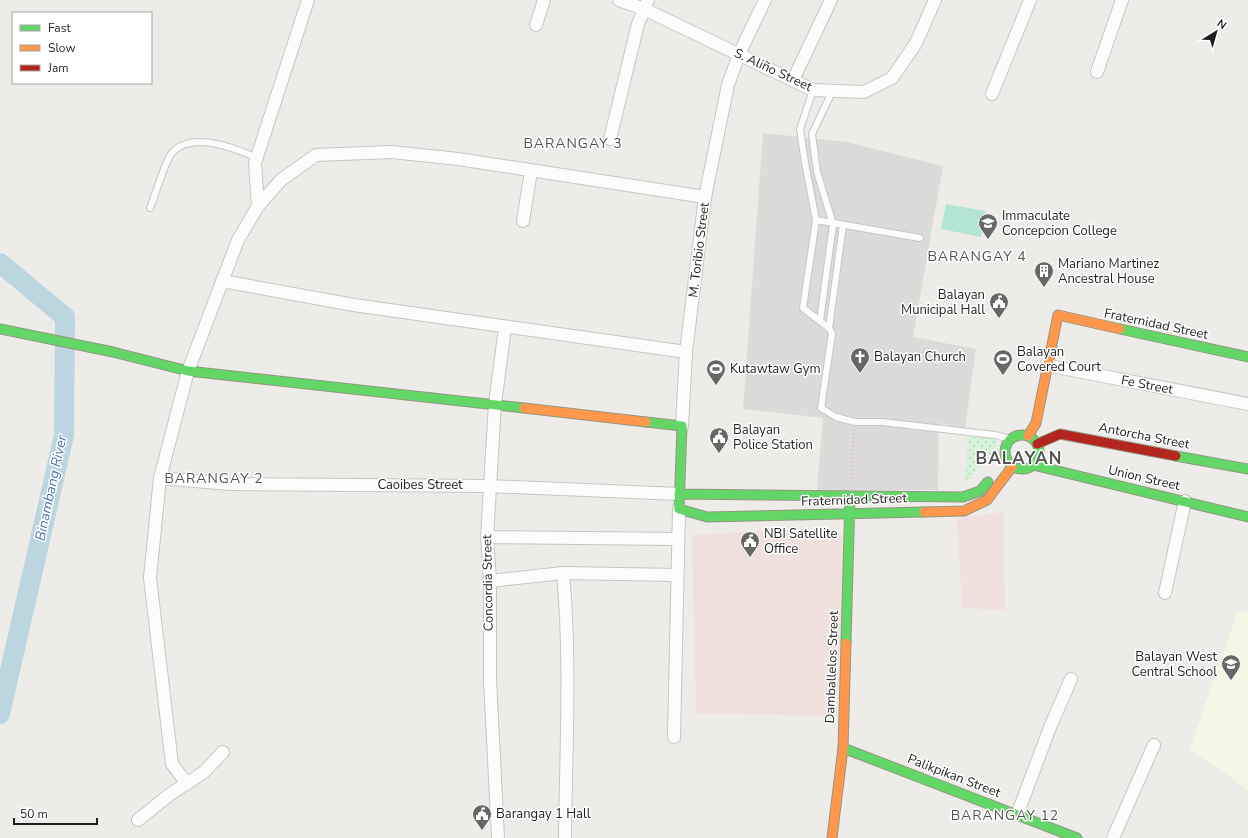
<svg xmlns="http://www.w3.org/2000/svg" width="1248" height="838" viewBox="0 0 1248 838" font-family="'Nunito Sans',sans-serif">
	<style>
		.commercial { fill: #f0e1de }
		.education { fill: #f6f6e4 }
		.religious { fill: #dcdbd9 }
		.park { fill: url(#park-dots) }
		.pitch { fill: #b4e5d4 }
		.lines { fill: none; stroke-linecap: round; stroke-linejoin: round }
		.river { stroke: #bcd6e0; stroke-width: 20 }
		.lane-casing { stroke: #c6c6c4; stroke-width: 8 }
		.street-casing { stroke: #c6c6c4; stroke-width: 14 }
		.fast-casing { stroke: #949780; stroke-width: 11 }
		.slow-casing { stroke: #949780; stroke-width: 11 }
		.jam-casing { stroke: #949780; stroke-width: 11 }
		.path { stroke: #d7cbc8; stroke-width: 2; stroke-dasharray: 2 2; stroke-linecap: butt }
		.lane { stroke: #fcfcfc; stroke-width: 6 }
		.street { stroke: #fcfcfc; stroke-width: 12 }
		.fast { stroke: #63d668; stroke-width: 9 }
		.slow { stroke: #ff974d; stroke-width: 9 }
		.jam { stroke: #b3261e; stroke-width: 9 }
		.labels { text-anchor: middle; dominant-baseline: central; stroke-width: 3; stroke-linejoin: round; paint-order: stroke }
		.street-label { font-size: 13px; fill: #1f1f1f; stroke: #fff }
		.poi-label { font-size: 13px; fill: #1f1f1f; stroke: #fff; text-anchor: start }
		.neighbourhood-label { font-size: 14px; letter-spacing: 1px; fill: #525252; stroke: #fff }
		.water-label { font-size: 14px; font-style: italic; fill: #4b75af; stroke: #fff }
		.district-label { font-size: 17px; font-weight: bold; letter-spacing: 1px; fill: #525252; stroke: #fff }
	</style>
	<defs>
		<pattern id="park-dots" width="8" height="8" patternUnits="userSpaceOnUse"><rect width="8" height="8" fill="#d6f3d9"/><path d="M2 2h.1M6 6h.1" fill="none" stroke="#b7d0ba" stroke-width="1.8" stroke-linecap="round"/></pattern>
	</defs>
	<rect width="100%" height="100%" fill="#eeece8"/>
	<path class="commercial" d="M 1004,512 L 1005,610 L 962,608 L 957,518 Z
		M 834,527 L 845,539 L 837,716 L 696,713 L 692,535 Z"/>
	<path class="education" d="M 1238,611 L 1248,613 L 1248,790 L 1190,749 Z"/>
	<path class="religious" d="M 763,133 L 847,142 L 943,166 L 913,337 L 976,349 L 965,428 L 939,423 L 938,490 L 817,490 L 823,418 L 743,409 Z"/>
	<path class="park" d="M 968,435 L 998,438 L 997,447 L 965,484 Z"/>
	<path class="pitch" d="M 946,204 L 986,211 L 981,237 L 941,229 Z"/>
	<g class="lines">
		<path class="river" d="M 0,263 L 65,317 L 64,435 L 0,714"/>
		<g class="lane-casing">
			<path id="lane" d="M 813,90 L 800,129 L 805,163 L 816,220 L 803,308 L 829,328 L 832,333 L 821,408 L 836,417 L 855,422 L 882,422 L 995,435 L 1010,439
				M 150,208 C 155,196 165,162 171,154 C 190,130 235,148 257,158
				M 816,220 L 920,238
				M 820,321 L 833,224 L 817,172 L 812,134 L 832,92
				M 829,328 L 843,225"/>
		</g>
		<g class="street-casing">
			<path id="street" d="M 619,0 L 644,9 L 813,90 L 864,92 L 892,78 L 916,43 L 935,0
				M 536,25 L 544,0
				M 1097,72 L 1122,0
				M 793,80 L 831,0
				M 992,94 L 1030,0
				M 610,139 L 638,24 L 648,0
				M 258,206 L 255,163 L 308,0
				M 523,221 L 531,171
				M 222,281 L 354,305 L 686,352
				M 1046,365 L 1248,404
				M 682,426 L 686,352 L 705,197 L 728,85 L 739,54 L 765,0
				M 160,478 L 230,484 L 489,486 L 679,494
				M 487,537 L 678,539
				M 563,573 C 571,660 566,748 565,836
				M 490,581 L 563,573 L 677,575
				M 1165,593 L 1185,501
				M 674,737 L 679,509
				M 187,784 L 172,764 L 150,578 L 160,478 L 188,371 L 238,240 L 258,206 L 281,180 L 316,155 L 392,152 L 458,159 L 705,197
				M 1017,815 L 1051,725 L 1071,679
				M 138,820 L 169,795 L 204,772 L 223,752
				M 498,838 L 490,680 L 490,581 L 487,537 L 495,404 L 505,328
				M 1113,838 L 1154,745"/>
		</g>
		<g class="fast-casing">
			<path id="fast" d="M 0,329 L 113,352 L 188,371 L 524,408
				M 1120,329 L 1248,357
				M 646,422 L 682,426 L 679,509 L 707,517 L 924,512
				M1005 452a17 17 0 1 1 34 0a17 17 0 1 1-34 0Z
				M 1176,456 L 1248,469
				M 1033,465 L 1248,517
				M 679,494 L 963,497 L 980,491 L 988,482
				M 846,643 L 850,496
				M 843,748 L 1077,838"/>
		</g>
		<g class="slow-casing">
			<path id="slow" d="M 524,408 L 646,422
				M 1028,436 L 1036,423 L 1058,315 L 1120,329
				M 924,512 L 964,511 L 987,500 L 1012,467
				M 832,838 L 843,748 L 846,643"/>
		</g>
		<g class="jam-casing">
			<path id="jam" d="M 1037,444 L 1060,434 L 1176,456"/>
		</g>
		<path class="path" d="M 851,483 L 854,429"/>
		<use href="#lane" class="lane"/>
		<use href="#street" class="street"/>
		<use href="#fast" class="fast"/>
		<use href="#slow" class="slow"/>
		<use href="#jam" class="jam"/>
	</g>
	<defs>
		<g id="university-pin" transform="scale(1)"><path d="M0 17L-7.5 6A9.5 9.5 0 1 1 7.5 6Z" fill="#676765" stroke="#fff"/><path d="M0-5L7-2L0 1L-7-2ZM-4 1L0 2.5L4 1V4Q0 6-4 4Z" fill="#fff"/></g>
		<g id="building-pin" transform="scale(1)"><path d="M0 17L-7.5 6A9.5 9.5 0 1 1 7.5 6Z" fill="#676765" stroke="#fff"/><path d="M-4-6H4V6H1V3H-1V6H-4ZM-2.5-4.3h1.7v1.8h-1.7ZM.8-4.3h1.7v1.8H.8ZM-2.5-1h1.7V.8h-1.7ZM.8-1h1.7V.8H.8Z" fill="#fff"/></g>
		<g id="civic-pin" transform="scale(1)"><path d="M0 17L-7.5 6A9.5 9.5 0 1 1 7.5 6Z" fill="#676765" stroke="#fff"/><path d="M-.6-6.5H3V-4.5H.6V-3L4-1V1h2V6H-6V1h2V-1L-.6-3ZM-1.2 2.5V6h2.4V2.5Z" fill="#fff"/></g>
		<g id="church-pin" transform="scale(1)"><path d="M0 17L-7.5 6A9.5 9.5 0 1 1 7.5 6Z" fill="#676765" stroke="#fff"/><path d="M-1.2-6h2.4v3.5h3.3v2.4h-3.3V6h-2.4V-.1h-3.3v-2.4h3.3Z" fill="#fff"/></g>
		<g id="stadium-pin" transform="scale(1)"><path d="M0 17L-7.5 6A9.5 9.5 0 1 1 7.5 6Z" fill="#676765" stroke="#fff"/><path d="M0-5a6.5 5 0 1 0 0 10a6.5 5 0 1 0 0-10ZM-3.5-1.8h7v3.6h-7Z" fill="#fff"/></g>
		<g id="school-pin" transform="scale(1)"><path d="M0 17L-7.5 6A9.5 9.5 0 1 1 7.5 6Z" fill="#676765" stroke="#fff"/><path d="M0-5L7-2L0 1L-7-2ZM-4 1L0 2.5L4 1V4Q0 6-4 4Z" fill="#fff"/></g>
	</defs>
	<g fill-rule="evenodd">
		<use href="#university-pin" x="988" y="223"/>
		<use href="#building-pin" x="1044" y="271"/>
		<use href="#civic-pin" x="999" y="302"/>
		<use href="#church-pin" x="860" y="357"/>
		<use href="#stadium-pin" x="1003" y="359"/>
		<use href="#stadium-pin" x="716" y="369"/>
		<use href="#civic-pin" x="719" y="437"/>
		<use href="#civic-pin" x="750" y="541"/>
		<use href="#school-pin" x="1231" y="664"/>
		<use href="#civic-pin" x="482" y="814"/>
	</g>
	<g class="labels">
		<g class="street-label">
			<text transform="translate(773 70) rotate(25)">S. Aliño Street</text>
			<text transform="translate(699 250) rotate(-83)">M. Toribio Street</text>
			<text transform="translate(1156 324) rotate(12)">Fraternidad Street</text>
			<text transform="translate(1147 385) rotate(11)">Fe Street</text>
			<text transform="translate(1144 436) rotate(11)">Antorcha Street</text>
			<text transform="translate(1144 478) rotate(13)">Union Street</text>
			<text x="420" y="485">Caoibes Street</text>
			<text transform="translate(854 500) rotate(-2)">Fraternidad Street</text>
			<text transform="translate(488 583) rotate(-91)">Concordia Street</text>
			<text transform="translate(832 667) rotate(-88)">Damballelos Street</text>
			<text transform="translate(954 776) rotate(21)">Palikpikan Street</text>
		</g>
		<g class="poi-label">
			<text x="1002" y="216">Immaculate<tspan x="1002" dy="15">Concepcion College</tspan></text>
			<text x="1058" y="264">Mariano Martinez<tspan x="1058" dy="15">Ancestral House</tspan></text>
			<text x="985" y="295" text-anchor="end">Balayan<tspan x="985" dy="15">Municipal Hall</tspan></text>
			<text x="1017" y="352">Balayan<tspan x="1017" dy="15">Covered Court</tspan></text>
			<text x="874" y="357">Balayan Church</text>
			<text x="730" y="369">Kutawtaw Gym</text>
			<text x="733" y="430">Balayan<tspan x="733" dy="15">Police Station</tspan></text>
			<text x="764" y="534">NBI Satellite<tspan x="764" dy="15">Office</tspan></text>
			<text x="1217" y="657" text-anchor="end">Balayan West<tspan x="1217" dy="15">Central School</tspan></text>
			<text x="496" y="814">Barangay 1 Hall</text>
		</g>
		<g class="neighbourhood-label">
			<text x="573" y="143">BARANGAY 3</text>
			<text x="977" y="256">BARANGAY 4</text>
			<text x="214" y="478">BARANGAY 2</text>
			<text x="1005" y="815">BARANGAY 12</text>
		</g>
		<g class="water-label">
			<text transform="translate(51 488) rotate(-78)">Binambang River</text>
		</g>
		<g class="district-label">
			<text x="1019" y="458">BALAYAN</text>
		</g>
	</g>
	<rect x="12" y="12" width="140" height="72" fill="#ffffff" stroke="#a5a5a5"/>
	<rect x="20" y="25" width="20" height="6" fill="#63d668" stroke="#a5a5a5"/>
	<text x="48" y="32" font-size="12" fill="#1f1f1f">Fast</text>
	<rect x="20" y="45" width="20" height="6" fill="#ff974d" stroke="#a5a5a5"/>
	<text x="48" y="52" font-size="12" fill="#1f1f1f">Slow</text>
	<rect x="20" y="65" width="20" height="6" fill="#b3261e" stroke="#a5a5a5"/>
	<text x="48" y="72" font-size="12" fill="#1f1f1f">Jam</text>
	<g transform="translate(1216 32) rotate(37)" stroke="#ffffff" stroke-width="3" paint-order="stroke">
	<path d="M0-3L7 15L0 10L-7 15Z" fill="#1f1f1f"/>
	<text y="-6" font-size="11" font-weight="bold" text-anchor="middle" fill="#1f1f1f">N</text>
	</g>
	<path d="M14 818v6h83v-6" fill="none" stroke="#1f1f1f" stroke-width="2"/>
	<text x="20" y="818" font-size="12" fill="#1f1f1f" stroke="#ffffff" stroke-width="3" paint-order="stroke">50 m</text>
</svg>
